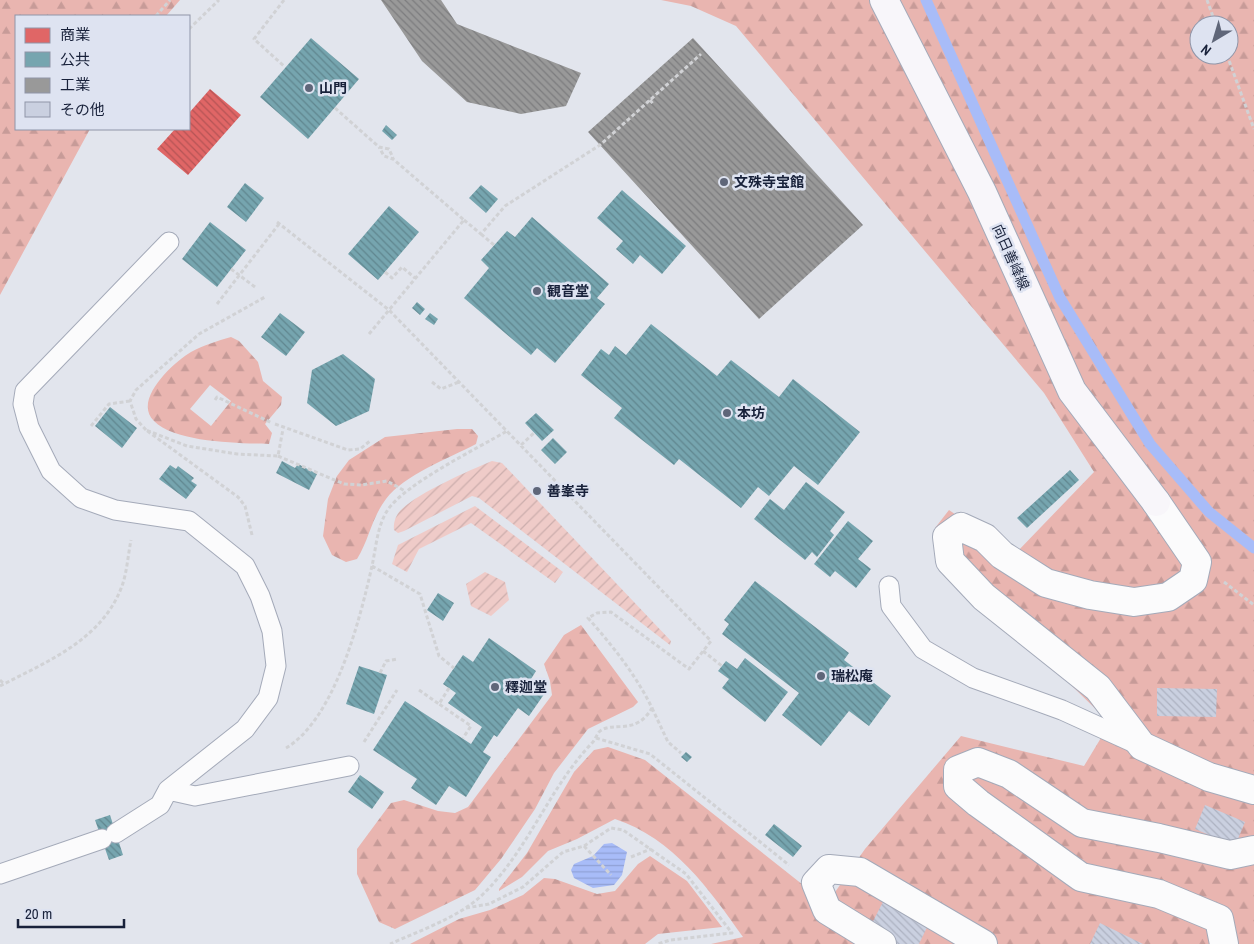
<svg xmlns="http://www.w3.org/2000/svg" width="1254" height="944" viewBox="0 0 1254 944" font-family="'Archivo Narrow','Noto Sans JP',sans-serif">
	<style>
		.forest { fill: url(#forest-firs); fill-rule: evenodd }
		.garden { fill: url(#garden-furrows) }
		.water { fill: url(#water-rules) }
		.shops { fill: url(#shops-back-hatch) }
		.public { fill: url(#public-back-hatch) }
		.industry { fill: url(#industry-back-hatch) }
		.lines { fill: none; stroke-linecap: round; stroke-linejoin: round }
		.stream { stroke: #a8bcf8; stroke-width: 11 }
		.building { fill: url(#building-back-hatch) }
		.lane-casing { stroke: #a4aab9; stroke-width: 21 }
		.street-casing { stroke: #a4aab9; stroke-width: 30 }
		.secondary-casing { stroke: #a4aab9; stroke-width: 30 }
		.path { stroke: #d1d2d5; stroke-width: 3; stroke-dasharray: 4 2.5; stroke-linecap: butt }
		.lane { stroke: #fbfbfc; stroke-width: 19 }
		.street { stroke: #fbfbfc; stroke-width: 28 }
		.secondary { stroke: #f8f6fa; stroke-width: 28 }
		.poi-dot { fill: #5f6679; stroke: #dee3f1; stroke-width: 2 }
		.labels { text-anchor: middle; dominant-baseline: central; stroke-width: 5; stroke-linejoin: round; paint-order: stroke }
		.poi-label { font-size: 14px; font-weight: bold; fill: #18213a; stroke: #dee3f1; text-anchor: start }
		.street-label { font-size: 14px; fill: #18213a; stroke: #dee3f1 }
	</style>
	<defs>
		<pattern id="forest-firs" width="22" height="20" patternUnits="userSpaceOnUse" patternTransform="scale(1.25)"><rect width="22" height="20" fill="#e9b5b0"/><path d="M5 1l3.5 6h-7zM16 11l3.5 6h-7z" fill="#c79b98"/></pattern>
		<pattern id="garden-furrows" width="10" height="10" patternUnits="userSpaceOnUse" patternTransform="scale(1.25)"><rect width="10" height="10" fill="#efcbc8"/><path d="M-1 1l2-2M0 10L10 0M9 11l2-2" fill="none" stroke="#ccaead"/></pattern>
		<pattern id="water-rules" width="6" height="5" patternUnits="userSpaceOnUse" patternTransform="scale(1.25)"><rect width="6" height="5" fill="#a8bcf8"/><path d="M0 2.5h6" fill="none" stroke="#90a1d5"/></pattern>
		<pattern id="shops-back-hatch" width="6" height="6" patternUnits="userSpaceOnUse" patternTransform="scale(1.25)"><rect width="6" height="6" fill="#e06666"/><path d="M-1 5l2 2M0 0l6 6M5-1l2 2" fill="none" stroke="#b55455"/></pattern>
		<pattern id="public-back-hatch" width="6" height="6" patternUnits="userSpaceOnUse" patternTransform="scale(1.25)"><rect width="6" height="6" fill="#76a5af"/><path d="M-1 5l2 2M0 0l6 6M5-1l2 2" fill="none" stroke="#60868f"/></pattern>
		<pattern id="industry-back-hatch" width="6" height="6" patternUnits="userSpaceOnUse" patternTransform="scale(1.25)"><rect width="6" height="6" fill="#999"/><path d="M-1 5l2 2M0 0l6 6M5-1l2 2" fill="none" stroke="#7c7c7e"/></pattern>
		<pattern id="building-back-hatch" width="6" height="6" patternUnits="userSpaceOnUse" patternTransform="scale(1.25)"><rect width="6" height="6" fill="#cad0e0"/><path d="M-1 5l2 2M0 0l6 6M5-1l2 2" fill="none" stroke="#adb2c1"/></pattern>
	</defs>
	<rect width="100%" height="100%" fill="#e2e5ed"/>
	<path class="forest" d="M 0,0 L 180,0 L 166,16 L 16,16 L 16,129 L 90,129 L 0,295 Z
		M 661,0 L 1254,0 L 1254,944 L 711,944 L 743,937 C 710,890 673,838 615,819 L 577,839 L 548,851 L 522,877 L 499,891 L 499,889 L 527,853 L 574,772 L 594,750 L 608,747 L 645,760 L 817,896 L 824,908 L 865,849 L 961,736 L 1084,766 L 1110,723 L 995,611 L 941,545 L 935,528 L 949,510 L 1014,555 L 1094,472 L 1044,393 L 736,26 L 691,6 ZM 1199,25 L 1229,25 L 1229,55 L 1199,55 Z
		M 231,337 L 239,341 L 258,362 L 263,381 L 282,397 L 281,405 L 265,424 L 272,433 L 269,444 C 239,443 176,443 154,421 C 132,400 174,362 191,352 C 204,345 217,341 231,337 ZM 210,385 L 231,401 L 211,426 L 190,409 Z
		M 457,429 L 472,429 L 478,436 L 476,444 C 449,458 404,475 386,499 C 372,517 369,540 357,559 L 346,562 L 332,555 L 323,536 L 328,499 L 337,476 L 349,460 L 385,437 Z
		M 581,625 L 638,702 L 633,707 L 588,729 L 554,773 L 535,809 L 501,859 L 475,890 L 395,929 L 379,922 L 357,874 L 357,849 L 391,803 L 404,800 L 438,811 L 455,813 L 468,807 L 552,695 L 550,681 L 544,664 L 564,635 Z
		M 650,856 L 687,881 L 722,927 L 658,934 L 645,944 L 410,944 L 459,919 L 490,910 L 523,895 L 544,878 L 555,879 L 597,894 L 615,891 L 638,864 Z"/>
	<path class="garden" d="M 492,461 L 502,463 L 671,641 L 670,645 L 479,498 L 472,496 L 404,531 L 398,533 L 394,530 C 393,523 396,514 402,509 C 420,492 468,471 492,461 Z
		M 475,506 L 563,572 L 555,583 L 471,523 L 419,549 L 407,572 L 392,564 L 398,545 Z
		M 485,572 L 505,582 L 509,600 L 491,616 L 471,606 L 466,584 Z"/>
	<path class="water" d="M 612,843 L 627,852 L 622,875 L 614,885 L 593,888 L 574,878 L 571,870 L 574,864 L 593,856 L 604,844 Z"/>
	<path class="shops" d="M 210,89 L 241,115 L 188,175 L 157,149 L 175,129 L 189,129 L 189,113 Z"/>
	<path class="public" d="M 311,38 L 359,79 L 308,139 L 260,97 Z
		M 685,76 L 698,90 L 711,78 L 826,204 L 822,208 L 846,234 L 760,312 L 621,160 L 635,147 L 622,134 Z
		M 386,125 L 397,135 L 392,140 L 382,131 Z
		M 245,183 L 264,198 L 246,222 L 227,207 Z
		M 481,185 L 498,199 L 486,213 L 469,198 Z
		M 622,190 L 686,246 L 662,274 L 640,255 L 633,264 L 616,249 L 623,241 L 597,218 Z
		M 389,206 L 419,232 L 378,280 L 348,254 Z
		M 532,217 L 609,284 L 597,298 L 605,304 L 555,363 L 537,348 L 531,355 L 464,298 L 489,268 L 481,260 L 507,231 L 515,237 Z
		M 210,222 L 246,250 L 217,287 L 182,259 Z
		M 417,302 L 425,309 L 420,315 L 412,308 Z
		M 280,313 L 305,332 L 286,356 L 261,337 Z
		M 430,313 L 438,319 L 434,325 L 425,319 Z
		M 651,324 L 717,376 L 731,360 L 779,397 L 793,379 L 860,432 L 818,485 L 794,466 L 769,496 L 758,487 L 741,508 L 679,459 L 674,465 L 614,418 L 622,408 L 581,375 L 601,349 L 609,355 L 615,346 L 626,355 Z
		M 343,354 L 375,379 L 369,411 L 336,426 L 307,403 L 312,370 Z
		M 110,407 L 137,428 L 122,448 L 95,426 Z
		M 536,413 L 554,430 L 542,441 L 525,423 Z
		M 553,438 L 567,452 L 555,464 L 541,450 Z
		M 282,461 L 295,468 L 298,464 L 317,474 L 309,490 L 276,473 Z
		M 170,465 L 176,469 L 178,466 L 194,478 L 191,481 L 197,485 L 186,499 L 159,479 Z
		M 1070,470 L 1079,480 L 1027,528 L 1017,518 Z
		M 806,482 L 845,512 L 830,531 L 834,535 L 817,557 L 812,552 L 805,560 L 754,519 L 770,499 L 784,510 Z
		M 848,521 L 873,541 L 858,559 L 871,569 L 856,588 L 835,571 L 830,577 L 814,564 Z
		M 755,581 L 849,653 L 844,660 L 891,696 L 869,726 L 849,711 L 821,746 L 782,715 L 799,693 L 722,634 L 729,624 L 724,620 Z
		M 438,593 L 454,603 L 443,621 L 427,610 Z
		M 489,638 L 536,671 L 531,679 L 547,690 L 529,716 L 518,708 L 497,737 L 494,735 L 483,752 L 491,757 L 466,797 L 449,786 L 436,805 L 411,788 L 417,779 L 373,750 L 405,701 L 471,744 L 482,727 L 448,703 L 456,693 L 443,684 L 463,655 L 473,662 Z
		M 745,658 L 788,692 L 765,722 L 722,688 L 729,679 L 718,671 L 726,661 L 737,669 Z
		M 359,666 L 387,675 L 374,714 L 346,704 Z
		M 686,752 L 692,757 L 687,762 L 681,757 Z
		M 360,775 L 384,792 L 372,809 L 348,792 Z
		M 110,815 L 123,855 L 109,860 L 95,820 Z
		M 774,824 L 802,846 L 793,857 L 765,835 Z"/>
	<path class="industry" d="M 381,0 L 441,0 L 457,24 L 581,73 L 566,106 L 521,114 L 467,102 L 422,61 Z
		M 693,38 L 863,225 L 759,319 L 588,132 Z"/>
	<g class="lines">
		<path class="stream" d="M 926,0 L 1060,298 L 1150,444 L 1209,512 L 1254,548"/>
	</g>
	<path class="building" d="M 1157,688 L 1217,689 L 1216,717 L 1157,716 Z
		M 1205,805 L 1245,822 L 1235,846 L 1195,829 Z
		M 887,894 L 932,917 L 919,944 L 893,944 L 868,931 Z
		M 1100,923 L 1143,944 L 1090,944 Z"/>
	<g class="lines">
		<g class="lane-casing">
			<path id="lane" d="M 889,586 L 891,606 L 923,649 L 973,678 L 1062,710 L 1139,745
				M 168,790 L 195,796 L 349,766
				M 116,833 L 160,805 L 168,790 L 245,729 L 268,698 L 276,666 L 272,631 L 260,596 L 245,566 L 189,521 L 115,510 L 81,498 L 51,471 L 29,427 L 23,404 L 25,391 L 169,242
				M 0,874 L 102,839"/>
		</g>
		<g class="street-casing">
			<path id="street" d="M 1156,502 L 1197,562 L 1193,580 L 1168,597 L 1134,602 L 1090,595 L 1046,583 L 1002,555 L 985,538 L 961,527 L 947,537 L 950,561 L 984,597 L 1098,688 L 1142,746 L 1209,777 L 1254,790
				M 882,944 L 827,910 L 816,883 L 829,869 L 860,872 L 983,944
				M 1224,944 L 1219,919 L 1159,894 L 1081,877 L 978,803 L 958,786 L 958,770 L 978,762 L 1009,774 L 1082,823 L 1159,838 L 1230,855 L 1254,850"/>
		</g>
		<g class="secondary-casing">
			<path id="secondary" d="M 884,0 L 982,192 L 1072,391 L 1156,502"/>
		</g>
		<path class="path" d="M 284,0 L 254,39 L 285,67
			M 1207,0 L 1216,25
			M 156,16 L 170,0
			M 189,29 L 219,0
			M 1227,55 L 1254,129
			M 650,100 L 654,105
			M 335,108 L 379,147 L 389,149 L 393,158
			M 464,220 L 481,234 L 505,206 L 600,145 L 701,54
			M 277,222 L 389,310 L 711,641 L 689,669 L 611,612 L 597,613 L 588,618 C 612,645 636,675 652,708 C 635,737 612,720 599,732 C 597,735 595,739 593,742 C 549,787 528,852 481,896 C 459,917 419,931 390,944
			M 481,234 L 494,245
			M 231,269 L 255,287
			M 385,272 L 392,278 L 402,267 L 415,278
			M 217,304 L 279,224
			M 369,334 L 464,220 L 393,159 L 384,156 L 379,147
			M 432,382 L 441,389 L 459,382
			M 215,400 L 217,397 L 272,423
			M 275,424 L 348,450 L 360,449 L 370,441
			M 91,426 L 109,404 L 130,401
			M 146,430 L 136,419 L 130,401 L 136,390 L 199,334 L 265,297
			M 521,445 L 534,433
			M 278,456 L 344,484 L 361,485 L 387,481 L 405,491
			M 252,535 L 245,506 L 238,497 L 146,430 L 187,446 L 237,454 L 278,456 L 283,429
			M 372,566 L 420,594 L 439,656 L 454,668
			M 1224,582 L 1254,605
			M 703,651 L 722,666
			M 380,673 L 386,661 L 397,659
			M 0,680 L 4,684
			M 0,686 C 48,661 102,640 122,586 C 127,572 128,555 131,540
			M 449,688 L 439,704 L 471,726 L 463,738
			M 419,690 L 439,704
			M 652,708 L 668,742 L 681,753
			M 596,738 L 650,754 L 789,865
			M 364,742 L 397,690
			M 286,748 C 335,719 360,619 372,566 C 376,548 377,527 387,511 C 403,485 478,448 507,431
			M 584,846 L 611,875
			M 631,857 L 651,849
			M 466,908 L 489,904 L 523,887 L 563,852 L 584,846 L 611,828 L 623,830 L 686,874 L 732,933 L 670,940 L 658,944"/>
		<use href="#lane" class="lane"/>
		<use href="#street" class="street"/>
		<use href="#secondary" class="secondary"/>
	</g>
	<g class="poi-dot">
		<circle cx="309" cy="88" r="5"/>
		<circle cx="724" cy="182" r="5"/>
		<circle cx="537" cy="291" r="5"/>
		<circle cx="727" cy="413" r="5"/>
		<circle cx="537" cy="491" r="5"/>
		<circle cx="821" cy="676" r="5"/>
		<circle cx="495" cy="687" r="5"/>
	</g>
	<g class="labels">
		<g class="poi-label">
			<text x="319" y="88">山門</text>
			<text x="734" y="182">文殊寺宝館</text>
			<text x="547" y="291">観音堂</text>
			<text x="737" y="413">本坊</text>
			<text x="547" y="491">善峯寺</text>
			<text x="831" y="676">瑞松庵</text>
			<text x="505" y="687">釋迦堂</text>
		</g>
		<g class="street-label">
			<text transform="translate(1011 257) rotate(66)">向日善峰線</text>
		</g>
	</g>
	<rect x="15" y="15" width="175" height="115" fill="#dee3f1" stroke="#8f95a8"/>
	<rect x="25" y="28" width="25" height="15" fill="#e06666" stroke="#8f95a8"/>
	<text x="60" y="40" font-size="15" fill="#18213a">商業</text>
	<rect x="25" y="52" width="25" height="15" fill="#76a5af" stroke="#8f95a8"/>
	<text x="60" y="65" font-size="15" fill="#18213a">公共</text>
	<rect x="25" y="78" width="25" height="15" fill="#999999" stroke="#8f95a8"/>
	<text x="60" y="90" font-size="15" fill="#18213a">工業</text>
	<rect x="25" y="102" width="25" height="15" fill="#cad0e0" stroke="#8f95a8"/>
	<text x="60" y="115" font-size="15" fill="#18213a">その他</text>
	<g transform="translate(1214 40) rotate(218)"><circle r="24" fill="#dee3f1" stroke="#8f95a8"/>
	<path d="M0-4L9 19L0 12L-9 19Z" fill="#5f6679"/>
	<text y="-8" font-size="14" font-weight="bold" text-anchor="middle" fill="#18213a">N</text>
	</g>
	<path d="M18 919v8h106v-8" fill="none" stroke="#18213a" stroke-width="2.5"/>
	<text x="25" y="919" font-size="15" fill="#18213a" stroke="#dee3f1" stroke-width="4" paint-order="stroke">20 m</text>
</svg>
